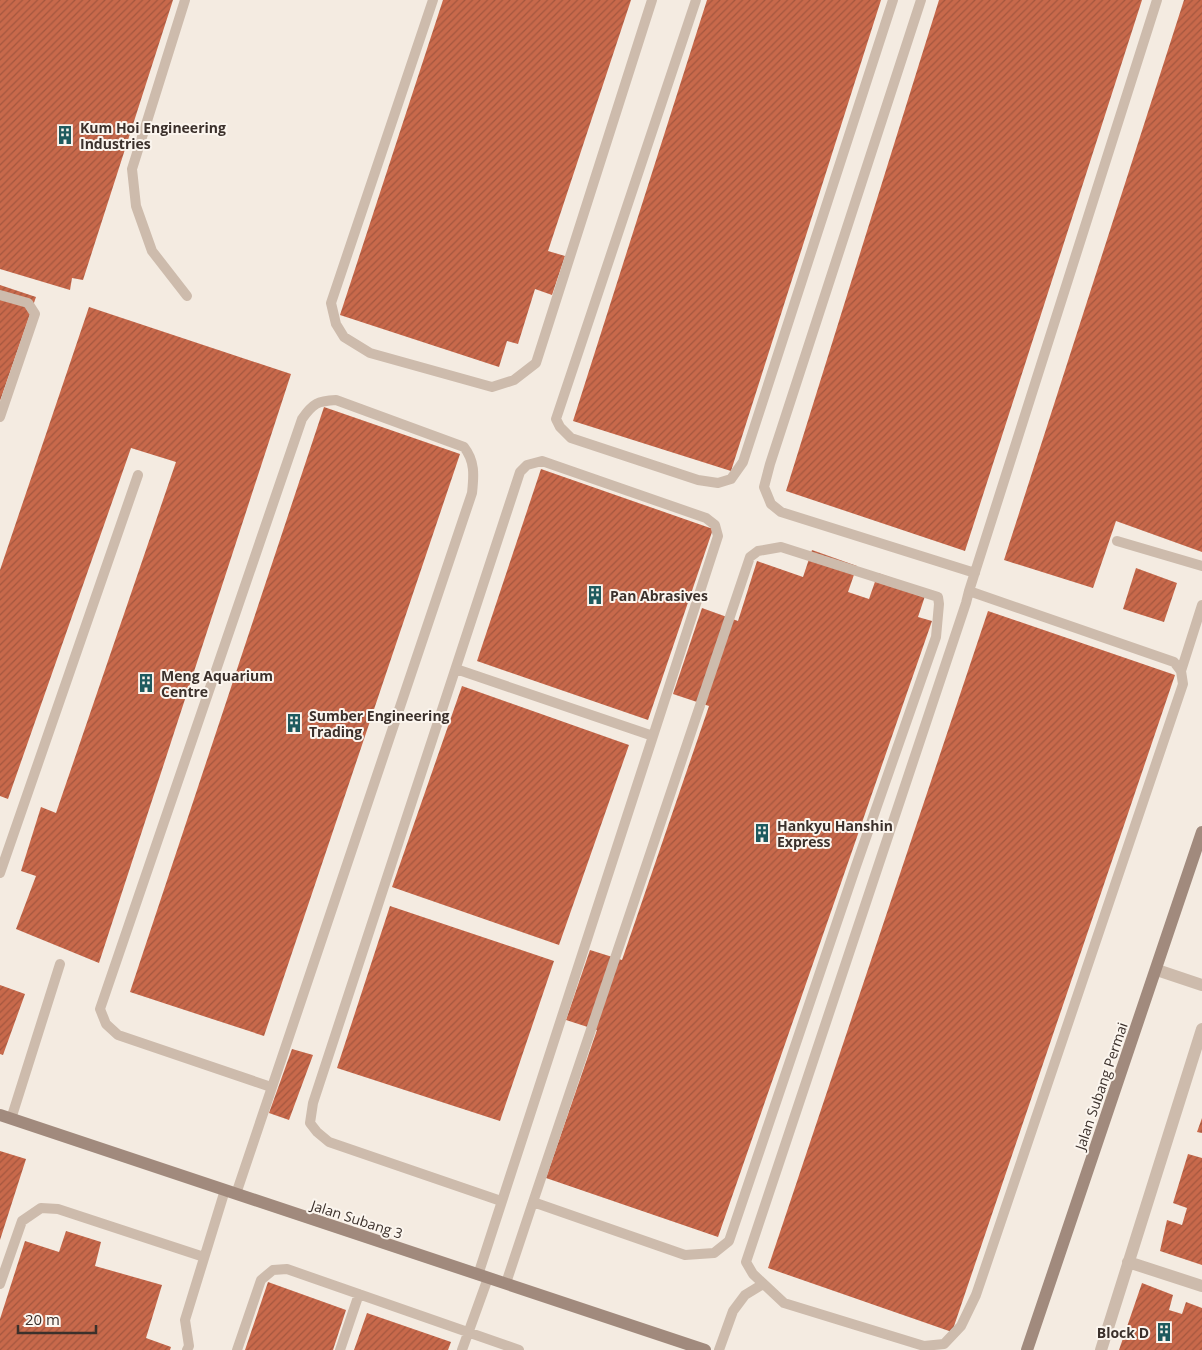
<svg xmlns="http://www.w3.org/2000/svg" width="1202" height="1350" viewBox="0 0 1202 1350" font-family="'Open Sans',sans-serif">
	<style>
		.building { fill: url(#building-hatch) }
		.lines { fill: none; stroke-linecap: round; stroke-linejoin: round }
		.lane { stroke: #cdbbac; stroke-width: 10 }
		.street { stroke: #cdbbac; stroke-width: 12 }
		.secondary { stroke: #a18a7d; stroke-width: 12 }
		.labels { text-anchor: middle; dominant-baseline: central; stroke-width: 4; stroke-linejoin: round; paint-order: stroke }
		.poi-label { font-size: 14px; font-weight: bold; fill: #3b302b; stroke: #fbf5ee; text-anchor: start }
		.street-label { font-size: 14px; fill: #3b302b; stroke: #fbf5ee }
	</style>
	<defs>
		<pattern id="building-hatch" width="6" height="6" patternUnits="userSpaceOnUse" patternTransform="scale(1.25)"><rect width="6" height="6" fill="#c8694b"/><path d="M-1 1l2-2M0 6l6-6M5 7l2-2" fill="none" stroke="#a4573f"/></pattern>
	</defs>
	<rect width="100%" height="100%" fill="#f4ebe1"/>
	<path class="building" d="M 0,0 L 173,0 L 83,280 L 72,278 L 70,290 L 0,269 Z
		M 443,0 L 631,0 L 548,251 L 565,256 L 552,295 L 535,289 L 518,344 L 507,341 L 499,367 L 340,315 Z
		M 707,0 L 881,0 L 731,471 L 573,421 Z
		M 939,0 L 1142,0 L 965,551 L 786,491 Z
		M 1184,0 L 1202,0 L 1202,552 L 1116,521 L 1093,588 L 1004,560 Z
		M 0,285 L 36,297 L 0,401 Z
		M 89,307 L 291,374 L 99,963 L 16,929 L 36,876 L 21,871 L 41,807 L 56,813 L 176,462 L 131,448 L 8,799 L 0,796 L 0,570 Z
		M 324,407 L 460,454 L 264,1036 L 130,992 Z
		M 541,469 L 713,529 L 648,720 L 477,661 Z
		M 812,550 L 857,566 L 848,592 L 869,599 L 878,573 L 927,590 L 918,617 L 932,621 L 718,1237 L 546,1178 L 597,1030 L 566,1020 L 590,950 L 622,960 L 709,706 L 673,694 L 702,608 L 738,621 L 757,561 L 803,577 Z
		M 1136,568 L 1177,583 L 1164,622 L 1123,609 Z
		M 988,611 L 1175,675 L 952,1332 L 768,1268 Z
		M 462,686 L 629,745 L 559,945 L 392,887 Z
		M 390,906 L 554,961 L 500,1121 L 337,1068 Z
		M 0,985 L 25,994 L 3,1055 L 0,1054 Z
		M 292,1049 L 313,1055 L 289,1120 L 269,1113 Z
		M 1202,1118 L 1202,1133 L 1197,1132 Z
		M 0,1151 L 26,1159 L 0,1240 Z
		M 1188,1154 L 1202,1158 L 1202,1265 L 1160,1251 L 1167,1220 L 1182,1225 L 1187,1208 L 1173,1203 Z
		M 66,1231 L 101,1242 L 95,1266 L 162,1285 L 146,1338 L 171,1347 L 170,1350 L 0,1350 L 0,1319 L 25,1241 L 59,1252 Z
		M 268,1282 L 346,1310 L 333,1350 L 245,1350 Z
		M 1142,1283 L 1173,1295 L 1169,1310 L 1182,1314 L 1186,1302 L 1202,1308 L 1202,1350 L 1119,1350 Z
		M 367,1313 L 451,1342 L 448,1350 L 354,1350 Z"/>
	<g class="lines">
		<path class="lane" d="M 185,0 L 132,169 L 136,206 L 152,251 L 187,296
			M 433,0 L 331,303 L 336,324 L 344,337 L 370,353 L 492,387 L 514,380 L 536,363 L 652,0
			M 696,0 L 556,419 L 560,427 L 571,438 L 698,480 L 718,483 L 731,479 L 743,462 L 893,0
			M 921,0 L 770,464 L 764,487 L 771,504 L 781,512 L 975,573
			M 0,295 L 28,303 L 35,314 L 0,417
			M 1117,541 L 1202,566
			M 969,591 L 1174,662 L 1181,671 L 1183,684 L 976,1295 L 961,1326 L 944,1344 L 924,1346 L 784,1303 L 753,1274 L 746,1262 L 966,603 L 969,591 L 1157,0
			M 456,669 L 653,736
			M 1181,671 L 1202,605
			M 0,873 L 138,475
			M 11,1119 L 60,964
			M 236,1194 L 472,493 C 474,475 475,461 464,447 L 336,400 C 318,401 313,403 302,419 L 100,1009 L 106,1024 L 118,1035 L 271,1087
			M 478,1275 L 718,536 L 715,525 L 706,518 L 542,461 L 527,465 L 520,472 L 313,1103 L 310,1123 L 317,1132 L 329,1142 L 501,1201
			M 506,1283 L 533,1202 L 750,557 L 758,551 L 781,547 L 938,597 L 939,604 L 936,637 L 856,866 L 729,1241 L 714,1253 L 685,1255 L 533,1202
			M 0,1284 L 22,1221 L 41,1208 L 58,1209 L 204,1257
			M 187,1350 L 189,1346 L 185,1320 L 225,1190
			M 237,1350 L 261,1280 L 273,1270 L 287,1269 L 519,1350
			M 340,1350 L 359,1294
			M 462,1350 L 488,1278
			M 719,1350 L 733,1311 L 745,1295 L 763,1284"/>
		<path class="street" d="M 1157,970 L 1202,985
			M 1128,1262 L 1202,1286
			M 1101,1350 L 1202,1029"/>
		<path class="secondary" d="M 0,1115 L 705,1350
			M 1027,1350 L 1202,832"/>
	</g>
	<defs>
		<g id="building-bare" transform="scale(1.5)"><path d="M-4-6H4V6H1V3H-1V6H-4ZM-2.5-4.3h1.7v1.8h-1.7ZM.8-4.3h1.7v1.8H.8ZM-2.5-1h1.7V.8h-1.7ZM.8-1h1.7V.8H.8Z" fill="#1f5a5e" stroke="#fbf5ee" stroke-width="2.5" paint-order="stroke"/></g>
	</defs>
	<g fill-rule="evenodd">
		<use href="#building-bare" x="65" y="135"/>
		<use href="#building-bare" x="595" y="595"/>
		<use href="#building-bare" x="146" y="683"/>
		<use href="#building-bare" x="294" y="723"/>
		<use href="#building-bare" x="762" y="833"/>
		<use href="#building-bare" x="1164" y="1332"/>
	</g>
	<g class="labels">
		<g class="poi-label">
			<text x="80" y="127">Kum Hoi Engineering<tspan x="80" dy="16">Industries</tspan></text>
			<text x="610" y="595">Pan Abrasives</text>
			<text x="161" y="675">Meng Aquarium<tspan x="161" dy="16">Centre</tspan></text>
			<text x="309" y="715">Sumber Engineering<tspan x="309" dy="16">Trading</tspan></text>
			<text x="777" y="825">Hankyu Hanshin<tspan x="777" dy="16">Express</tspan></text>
			<text x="1149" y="1332" text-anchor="end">Block D</text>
		</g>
		<g class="street-label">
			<text transform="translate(1101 1086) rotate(-71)">Jalan Subang Permai</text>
			<text transform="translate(357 1219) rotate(18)">Jalan Subang 3</text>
		</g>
	</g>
	<path d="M18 1325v8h78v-8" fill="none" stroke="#3b302b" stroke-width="2.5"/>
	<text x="25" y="1325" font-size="15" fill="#3b302b" stroke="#fbf5ee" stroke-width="4" paint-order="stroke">20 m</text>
</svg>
